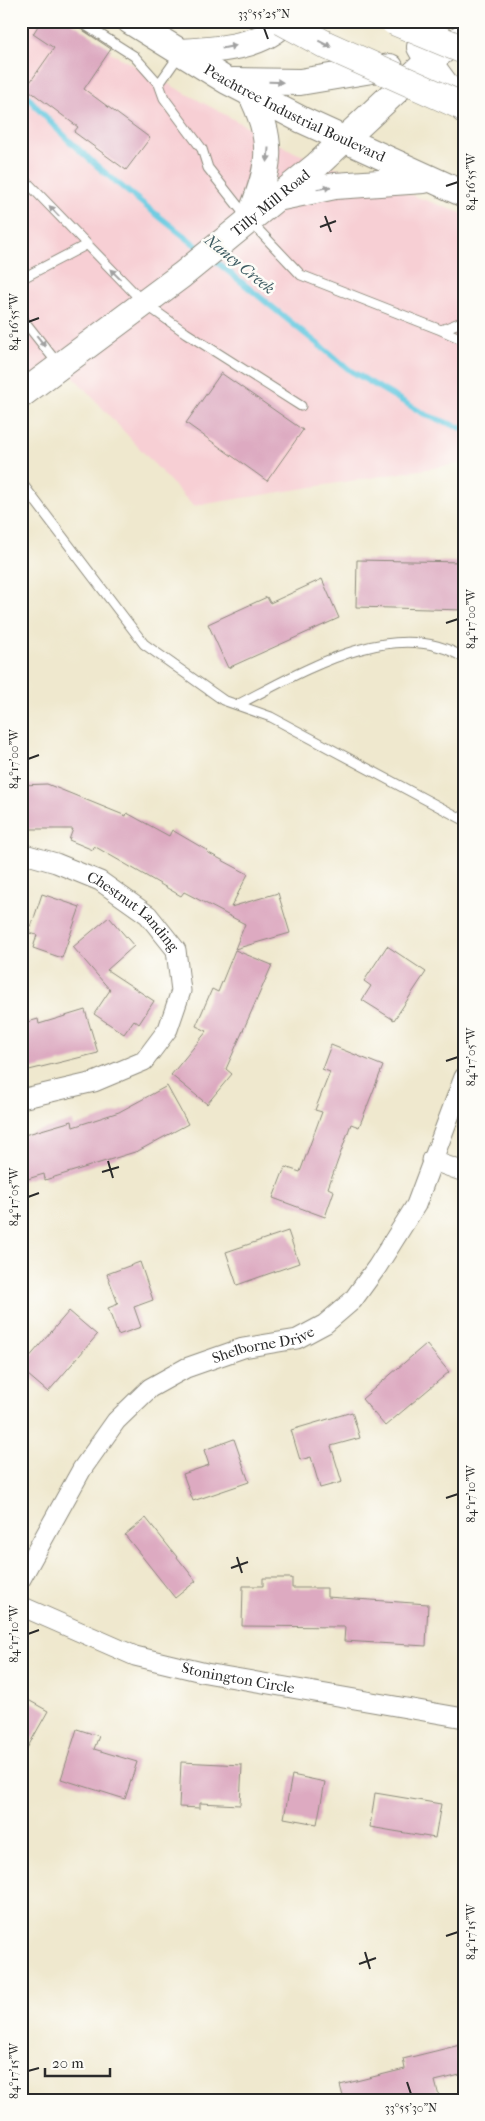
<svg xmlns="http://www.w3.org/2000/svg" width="485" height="2121" viewBox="0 0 485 2121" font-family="'IM FELL French Canon',serif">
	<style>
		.built { fill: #f7cfd4 }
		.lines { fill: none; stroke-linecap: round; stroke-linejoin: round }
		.stream { stroke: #62c8e0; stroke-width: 6 }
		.building { fill: #ddaac1 }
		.lane-casing { stroke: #8d8a7c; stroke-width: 11 }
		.street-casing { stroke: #8d8a7c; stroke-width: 21 }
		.secondary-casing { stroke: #8d8a7c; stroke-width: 28 }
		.lane { stroke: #fff; stroke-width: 9 }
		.street { stroke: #fff; stroke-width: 19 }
		.secondary { stroke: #fff; stroke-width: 26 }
		.highway-bridge-casing { stroke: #8d8a7c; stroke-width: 29; stroke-linecap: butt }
		.highway-bridge { stroke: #fff; stroke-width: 28 }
		.oneway { fill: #a0a0a0 }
		.ticks { fill: none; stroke: #2b2b2b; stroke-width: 2 }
		.labels { text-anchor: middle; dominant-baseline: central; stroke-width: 5; stroke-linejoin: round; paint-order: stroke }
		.street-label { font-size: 15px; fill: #2b2b2b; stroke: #fdfcf7 }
		.water-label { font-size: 16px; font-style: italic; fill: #3c5a61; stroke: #fdfcf7 }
		.neatline { fill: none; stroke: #2b2b2b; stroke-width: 2 }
		.ticks-label { font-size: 12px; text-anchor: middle; fill: #2b2b2b }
	</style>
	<rect width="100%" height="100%" fill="#fdfcf7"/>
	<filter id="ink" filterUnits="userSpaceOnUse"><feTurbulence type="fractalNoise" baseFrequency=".02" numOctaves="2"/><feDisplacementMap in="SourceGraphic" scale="10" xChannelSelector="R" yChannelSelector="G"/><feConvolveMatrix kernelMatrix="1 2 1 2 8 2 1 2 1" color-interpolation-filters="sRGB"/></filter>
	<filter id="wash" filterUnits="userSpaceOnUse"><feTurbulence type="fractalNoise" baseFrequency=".0096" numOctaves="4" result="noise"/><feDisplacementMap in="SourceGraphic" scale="20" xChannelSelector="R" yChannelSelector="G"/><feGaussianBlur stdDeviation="1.12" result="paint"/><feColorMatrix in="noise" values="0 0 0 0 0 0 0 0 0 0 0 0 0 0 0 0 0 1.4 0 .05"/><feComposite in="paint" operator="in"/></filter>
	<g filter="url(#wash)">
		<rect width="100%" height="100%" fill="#efe8ce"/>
		<path class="built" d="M 21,21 L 52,21 L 296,153 L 464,214 L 464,463 L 193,506 L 56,358 L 21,387 Z"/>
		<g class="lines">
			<path class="stream" d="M 21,89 C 73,153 140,201 203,251
				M 213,259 L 351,371 L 426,415 L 464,429"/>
		</g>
		<g id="blocks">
			<path class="building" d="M 41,21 L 69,21 L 111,49 L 84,89 L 150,138 L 126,170 L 74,132 L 78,127 L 26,88 L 54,48 L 33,34 Z
				M 221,373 L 303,430 L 267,481 L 186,423 Z
				M 357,560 L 464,562 L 464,610 L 356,607 Z
				M 322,579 L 339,618 L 228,668 L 208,624 L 267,597 L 270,603 Z
				M 47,784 L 126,816 L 127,813 L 169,836 L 172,830 L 208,851 L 207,852 L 248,874 L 231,907 L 278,893 L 290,933 L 235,949 L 245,924 L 184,892 L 181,896 L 94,846 L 93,850 L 69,840 L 73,829 L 21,829 L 21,785 Z
				M 42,894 L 80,907 L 62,958 L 33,948 L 37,935 L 29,933 Z
				M 109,917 L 134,946 L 107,970 L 154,1001 L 139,1024 L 134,1020 L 124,1034 L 94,1014 L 110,990 L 73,947 Z
				M 387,946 L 426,972 L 394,1020 L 362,1000 L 371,986 L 364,981 Z
				M 235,950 L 272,965 L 226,1069 L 232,1074 L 207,1104 L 171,1075 L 207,1031 L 196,1026 L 212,989 L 218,992 Z
				M 85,1010 L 98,1053 L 21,1072 L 21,1024 L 38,1019 L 39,1024 Z
				M 331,1045 L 383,1066 L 359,1127 L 351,1124 L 328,1188 L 334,1191 L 325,1217 L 273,1198 L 285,1167 L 300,1172 L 322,1112 L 315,1110 L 330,1072 L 322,1069 Z
				M 167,1086 L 188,1124 L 138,1151 L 45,1180 L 44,1174 L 21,1181 L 21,1136 L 72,1121 L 73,1127 L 119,1112 Z
				M 288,1231 L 299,1263 L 237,1285 L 226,1252 Z
				M 140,1262 L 153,1300 L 134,1307 L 141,1327 L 118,1335 L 108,1308 L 118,1304 L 107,1274 Z
				M 69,1311 L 97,1335 L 48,1392 L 21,1369 L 21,1367 Z
				M 426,1344 L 449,1372 L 385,1426 L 362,1399 Z
				M 352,1412 L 360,1438 L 331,1446 L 342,1482 L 320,1488 L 311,1457 L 300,1460 L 291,1430 Z
				M 234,1439 L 249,1482 L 193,1501 L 183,1474 L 209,1465 L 204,1450 Z
				M 146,1518 L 196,1581 L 175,1598 L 125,1535 Z
				M 263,1578 L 292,1578 L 292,1588 L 327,1588 L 327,1597 L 428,1604 L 426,1646 L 344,1641 L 345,1627 L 242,1626 L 243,1586 L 263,1586 Z
				M 21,1696 L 48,1711 L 21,1759 Z
				M 77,1729 L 99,1736 L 94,1749 L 137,1762 L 125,1799 L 61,1779 Z
				M 181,1762 L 242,1765 L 240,1805 L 200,1803 L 200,1808 L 179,1807 Z
				M 292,1775 L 325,1782 L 317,1824 L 284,1818 Z
				M 375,1793 L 441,1804 L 435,1838 L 370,1827 Z
				M 464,2044 L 464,2074 L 435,2081 L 440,2100 L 344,2100 L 340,2085 L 405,2069 L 403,2059 Z"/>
		</g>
	</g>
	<g filter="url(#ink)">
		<use href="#blocks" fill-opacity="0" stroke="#8d8a7c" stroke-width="1"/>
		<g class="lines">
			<g class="lane-casing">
				<path id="lane" d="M 79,21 L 134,56 L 159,84
					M 180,54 L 159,84 L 164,98 L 202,149 L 208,168 L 249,220 L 301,275 L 441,330 L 464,321
					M 21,176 L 144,303 L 186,333 L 301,406
					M 21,279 L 86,245
					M 21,317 L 58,364
					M 441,330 L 464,340
					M 21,482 L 144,644 L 223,700 L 271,717 L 464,820
					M 237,705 C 300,673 394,614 464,658"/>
			</g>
			<g class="street-casing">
				<g id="street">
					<path id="s1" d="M 21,853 L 56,863 L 100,881 L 148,915 L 176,950 L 181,991 L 168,1029 L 144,1061 L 94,1082 L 21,1099"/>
					<path d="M 431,1160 L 464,1172"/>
					<path id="s2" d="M 21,1579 L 82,1469 L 116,1421 L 150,1388 L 186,1368 L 243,1348 L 297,1339 L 325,1324 L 353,1300 L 377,1267 L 416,1205 L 464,1077"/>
					<path id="s3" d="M 21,1606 L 135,1656 L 206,1673 L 464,1718"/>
				</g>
			</g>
			<g class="secondary-casing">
				<g id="secondary">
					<path id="s4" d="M 130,21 L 227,81 L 302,120 L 464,194"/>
					<path d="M 420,47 L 428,61 L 464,110"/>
					<path d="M 181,52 C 215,50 261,48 286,21"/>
					<path d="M 233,81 L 300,82 L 390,67"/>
					<path d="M 282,197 L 335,186 L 424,180"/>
					<path d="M 249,219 C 270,169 276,142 250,92"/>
					<path id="s5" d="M 21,395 L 182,275 L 317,165 L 428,61 L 464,36"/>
				</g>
			</g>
			<use href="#lane" class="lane"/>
			<use href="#street" class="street"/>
			<use href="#secondary" class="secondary"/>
			<g class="highway-bridge-casing">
				<path id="highway-bridge" d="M 282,21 L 326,45 L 464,107
					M 394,21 L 464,50"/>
			</g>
			<use href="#highway-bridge" class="highway-bridge"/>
		</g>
		<defs><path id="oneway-solid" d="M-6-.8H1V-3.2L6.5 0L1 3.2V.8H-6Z" transform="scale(1.25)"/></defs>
		<g class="oneway">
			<use href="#oneway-solid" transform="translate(325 44) rotate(27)"/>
			<use href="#oneway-solid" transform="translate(229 47) rotate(-11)"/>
			<use href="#oneway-solid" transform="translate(276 82) rotate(1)"/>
			<use href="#oneway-solid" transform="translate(268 155) rotate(94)"/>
			<use href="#oneway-solid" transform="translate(324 188) rotate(-10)"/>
			<use href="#oneway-solid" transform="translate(54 211) rotate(-133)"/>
			<use href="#oneway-solid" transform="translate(115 274) rotate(-135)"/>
			<use href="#oneway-solid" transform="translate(41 341) rotate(52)"/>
		</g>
	</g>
	<path class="ticks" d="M 264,28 L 268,39M 446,186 L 458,182M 325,216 L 331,232M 320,227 L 336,221M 28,322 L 39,318M 446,623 L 458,619M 28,759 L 39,755M 446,1061 L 458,1057M 108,1161 L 113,1178M 102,1172 L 119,1167M 28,1197 L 39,1193M 446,1498 L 458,1494M 237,1557 L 242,1573M 231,1568 L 248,1562M 28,1634 L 39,1630M 446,1936 L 458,1932M 365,1952 L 370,1969M 359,1964 L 376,1958M 28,2071 L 39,2068M 407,2082 L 411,2094"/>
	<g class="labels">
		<g class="street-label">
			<text stroke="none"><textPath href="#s4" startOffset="189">Peachtree Industrial Boulevard</textPath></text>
			<text stroke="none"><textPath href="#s5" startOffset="315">Tilly Mill Road</textPath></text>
			<text stroke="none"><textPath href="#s1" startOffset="129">Chestnut Landing</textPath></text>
			<text stroke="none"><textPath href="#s2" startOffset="354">Shelborne Drive</textPath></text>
			<text stroke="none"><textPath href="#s3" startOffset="230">Stonington Circle</textPath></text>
		</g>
		<g class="water-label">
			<text transform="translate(240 264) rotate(39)">Nancy Creek</text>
		</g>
	</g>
	<rect width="485" height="2121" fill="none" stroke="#fdfcf7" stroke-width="55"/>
	<path d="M45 2068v8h65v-8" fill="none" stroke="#2b2b2b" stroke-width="2.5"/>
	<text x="52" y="2068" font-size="15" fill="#2b2b2b" stroke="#fdfcf7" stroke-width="4" paint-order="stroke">20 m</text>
	<rect x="28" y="28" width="430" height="2066" class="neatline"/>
	<g class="ticks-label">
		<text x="264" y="18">33°55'25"N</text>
		<text transform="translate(471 182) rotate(-90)" y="4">84°16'55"W</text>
		<text transform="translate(14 322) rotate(-90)" y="4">84°16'55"W</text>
		<text transform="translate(471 619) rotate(-90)" y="4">84°17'00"W</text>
		<text transform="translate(14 759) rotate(-90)" y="4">84°17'00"W</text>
		<text transform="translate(471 1057) rotate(-90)" y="4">84°17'05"W</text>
		<text transform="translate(14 1197) rotate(-90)" y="4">84°17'05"W</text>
		<text transform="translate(471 1494) rotate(-90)" y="4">84°17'10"W</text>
		<text transform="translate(14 1634) rotate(-90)" y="4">84°17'10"W</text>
		<text transform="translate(471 1932) rotate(-90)" y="4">84°17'15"W</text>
		<text transform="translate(14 2071) rotate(-90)" y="4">84°17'15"W</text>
		<text x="411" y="2112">33°55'30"N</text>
	</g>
</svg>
